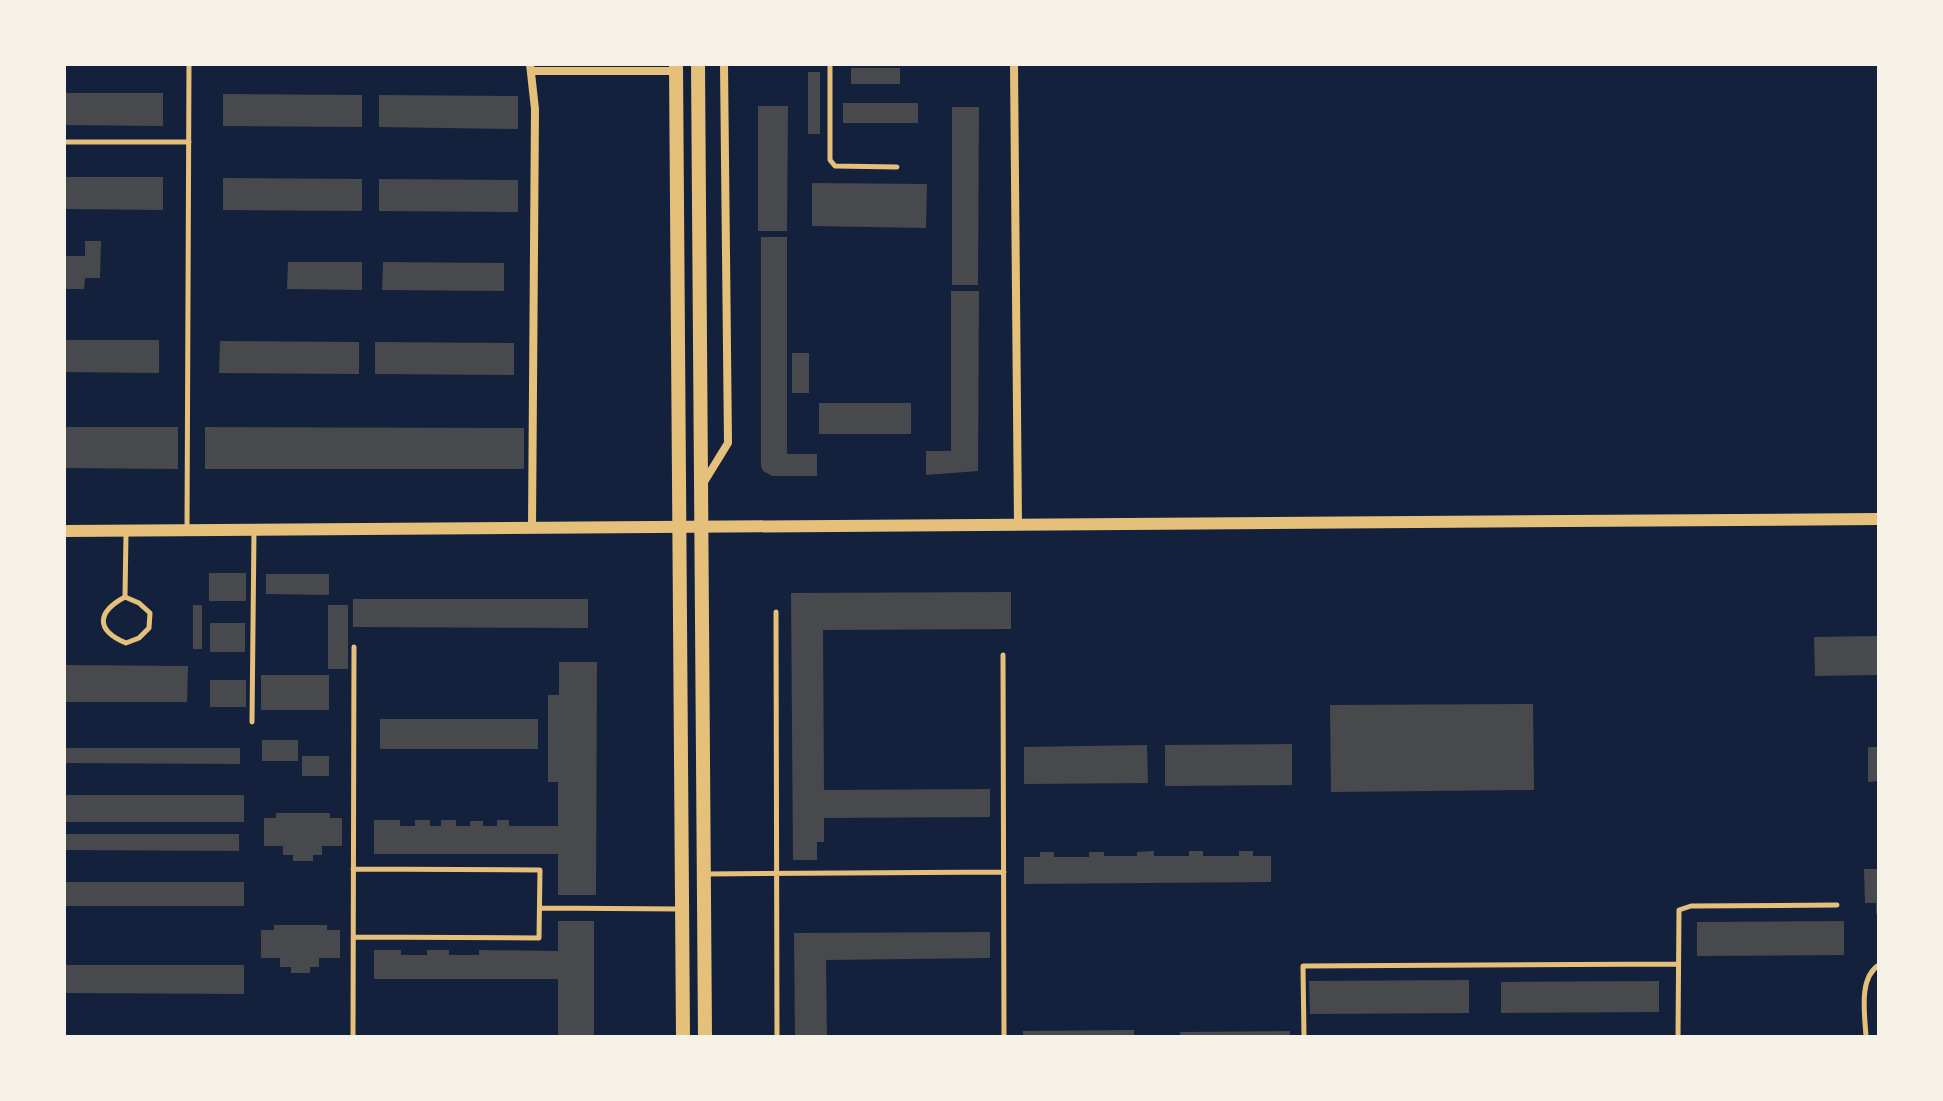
<svg xmlns="http://www.w3.org/2000/svg" width="1943" height="1101" viewBox="0 0 1943 1101" font-family="'Alegreya Sans',sans-serif">
	<style>
		.building { fill: #48494c }
		.lines { fill: none; stroke-linecap: round; stroke-linejoin: round }
		.service { stroke: #e5c07b; stroke-width: 5 }
		.minor { stroke: #e5c07b; stroke-width: 8 }
		.tertiary { stroke: #e5c07b; stroke-width: 12 }
		.secondary { stroke: #e5c07b; stroke-width: 14 }
	</style>
	<rect width="100%" height="100%" fill="#14213d"/>
	<path class="building" d="M 851,68 L 900,68 L 900,84 L 851,84 Z
		M 808,72 L 820,72 L 820,134 L 808,134 Z
		M 64,93 L 163,93 L 163,126 L 64,125 Z
		M 223,94 L 362,95 L 362,127 L 223,126 Z
		M 379,95 L 518,96 L 518,129 L 379,127 Z
		M 843,103 L 918,103 L 918,123 L 843,123 Z
		M 758,106 L 788,106 L 787,231 L 758,231 Z
		M 952,107 L 979,107 L 978,285 L 952,285 Z
		M 64,177 L 163,177 L 163,210 L 64,209 Z
		M 223,178 L 362,179 L 362,211 L 223,210 Z
		M 379,179 L 518,180 L 518,212 L 379,211 Z
		M 812,183 L 927,184 L 926,228 L 812,226 Z
		M 761,237 L 787,237 L 787,454 L 817,454 L 817,476 L 772,476 L 763,471 L 761,466 Z
		M 85,241 L 101,241 L 100,278 L 85,278 L 84,289 L 64,289 L 64,256 L 85,256 Z
		M 288,262 L 362,262 L 362,290 L 287,289 Z
		M 383,262 L 504,263 L 504,291 L 382,290 Z
		M 951,291 L 979,291 L 978,471 L 926,475 L 926,451 L 951,451 Z
		M 64,340 L 159,340 L 159,373 L 64,372 Z
		M 220,341 L 359,342 L 359,374 L 219,373 Z
		M 375,342 L 514,343 L 514,375 L 375,374 Z
		M 792,353 L 809,353 L 809,393 L 792,393 Z
		M 819,403 L 911,403 L 911,434 L 819,434 Z
		M 64,427 L 178,427 L 178,469 L 64,468 Z
		M 205,427 L 524,428 L 524,469 L 205,469 Z
		M 209,573 L 246,573 L 246,601 L 209,601 Z
		M 266,574 L 329,574 L 329,595 L 266,594 Z
		M 1011,592 L 1011,629 L 823,630 L 824,790 L 990,789 L 990,817 L 824,818 L 824,842 L 817,842 L 817,860 L 793,860 L 791,593 Z
		M 353,599 L 588,599 L 588,628 L 353,627 Z
		M 193,605 L 202,605 L 202,649 L 193,649 Z
		M 328,605 L 348,605 L 348,669 L 328,669 Z
		M 210,623 L 245,623 L 245,652 L 210,652 Z
		M 1879,636 L 1879,675 L 1815,676 L 1814,637 Z
		M 559,662 L 597,662 L 596,895 L 558,895 L 558,854 L 374,854 L 374,820 L 400,820 L 400,826 L 415,826 L 415,820 L 430,820 L 430,826 L 441,826 L 441,820 L 456,820 L 456,826 L 470,826 L 470,821 L 483,821 L 483,826 L 497,826 L 497,820 L 509,820 L 509,826 L 558,826 L 558,782 L 548,782 L 548,695 L 559,695 Z
		M 64,665 L 188,666 L 187,702 L 64,702 Z
		M 261,675 L 329,675 L 329,710 L 261,710 Z
		M 210,680 L 246,680 L 246,707 L 210,707 Z
		M 1533,704 L 1534,790 L 1331,792 L 1330,705 Z
		M 380,719 L 538,719 L 538,749 L 380,749 Z
		M 262,740 L 298,740 L 298,761 L 262,761 Z
		M 1292,744 L 1292,785 L 1165,786 L 1165,745 Z
		M 1147,745 L 1148,783 L 1024,784 L 1024,747 Z
		M 1868,747 L 1879,747 L 1879,781 L 1868,782 Z
		M 64,748 L 240,748 L 240,764 L 64,763 Z
		M 302,756 L 329,756 L 329,776 L 302,776 Z
		M 64,795 L 244,795 L 244,822 L 64,822 Z
		M 276,813 L 330,813 L 330,818 L 342,818 L 342,846 L 322,846 L 322,855 L 313,855 L 313,861 L 293,861 L 293,855 L 283,855 L 283,846 L 264,846 L 264,818 L 276,818 Z
		M 64,834 L 239,834 L 239,851 L 64,850 Z
		M 1154,851 L 1154,856 L 1189,856 L 1189,851 L 1203,851 L 1203,856 L 1239,856 L 1239,851 L 1253,851 L 1253,856 L 1271,856 L 1271,882 L 1024,884 L 1024,857 L 1040,857 L 1040,852 L 1054,852 L 1054,857 L 1089,857 L 1089,852 L 1104,852 L 1104,856 L 1137,856 L 1137,852 Z
		M 1864,869 L 1879,869 L 1879,914 L 1876,914 L 1876,903 L 1865,903 Z
		M 64,882 L 244,882 L 244,906 L 64,906 Z
		M 558,921 L 594,921 L 594,1037 L 558,1037 L 558,979 L 374,979 L 374,950 L 401,950 L 401,955 L 427,955 L 427,950 L 449,950 L 449,955 L 479,955 L 479,950 L 558,951 Z
		M 1844,921 L 1844,955 L 1697,956 L 1697,922 Z
		M 274,925 L 327,925 L 327,930 L 340,930 L 340,958 L 319,958 L 319,967 L 310,967 L 310,973 L 291,973 L 291,967 L 280,967 L 280,958 L 261,958 L 261,930 L 274,930 Z
		M 990,932 L 990,958 L 826,960 L 827,1037 L 795,1037 L 794,933 Z
		M 64,965 L 244,965 L 244,994 L 64,993 Z
		M 1469,980 L 1469,1013 L 1310,1014 L 1309,981 Z
		M 1659,981 L 1659,1012 L 1501,1013 L 1501,982 Z
		M 1134,1030 L 1134,1037 L 1023,1037 L 1023,1031 Z
		M 1290,1031 L 1290,1037 L 1180,1037 L 1180,1032 Z"/>
	<g class="lines">
		<path class="service" d="M 830,64 L 830,160 L 835,166 L 897,167
			M 64,142 L 189,142
			M 187,530 L 189,64
			M 125,597 L 139,603 L 150,613 L 149,628 L 139,638 L 126,643 C 95,630 97,612 125,597 L 126,533
			M 776,612 L 777,1037
			M 1003,655 L 1004,1037
			M 252,722 L 254,531
			M 705,874 L 1004,872
			M 540,908 L 679,909
			M 353,937 L 539,938 L 540,870 L 353,869
			M 353,1037 L 354,647
			M 1304,1037 L 1303,966 L 1678,964
			M 1678,1037 L 1679,910 L 1691,906 L 1837,905
			M 1866,1037 C 1865,1015 1858,978 1879,965"/>
		<path class="minor" d="M 530,64 L 535,109 L 532,528
			M 1014,64 L 1018,524
			M 531,71 L 676,71
			M 704,482 L 728,443 L 724,64"/>
		<path class="tertiary" d="M 64,531 L 1879,519"/>
		<path class="secondary" d="M 676,64 L 683,1037
			M 698,64 L 705,1037"/>
	</g>
	<rect width="1943" height="1101" fill="none" stroke="#f6f1e7" stroke-width="132"/>
</svg>
